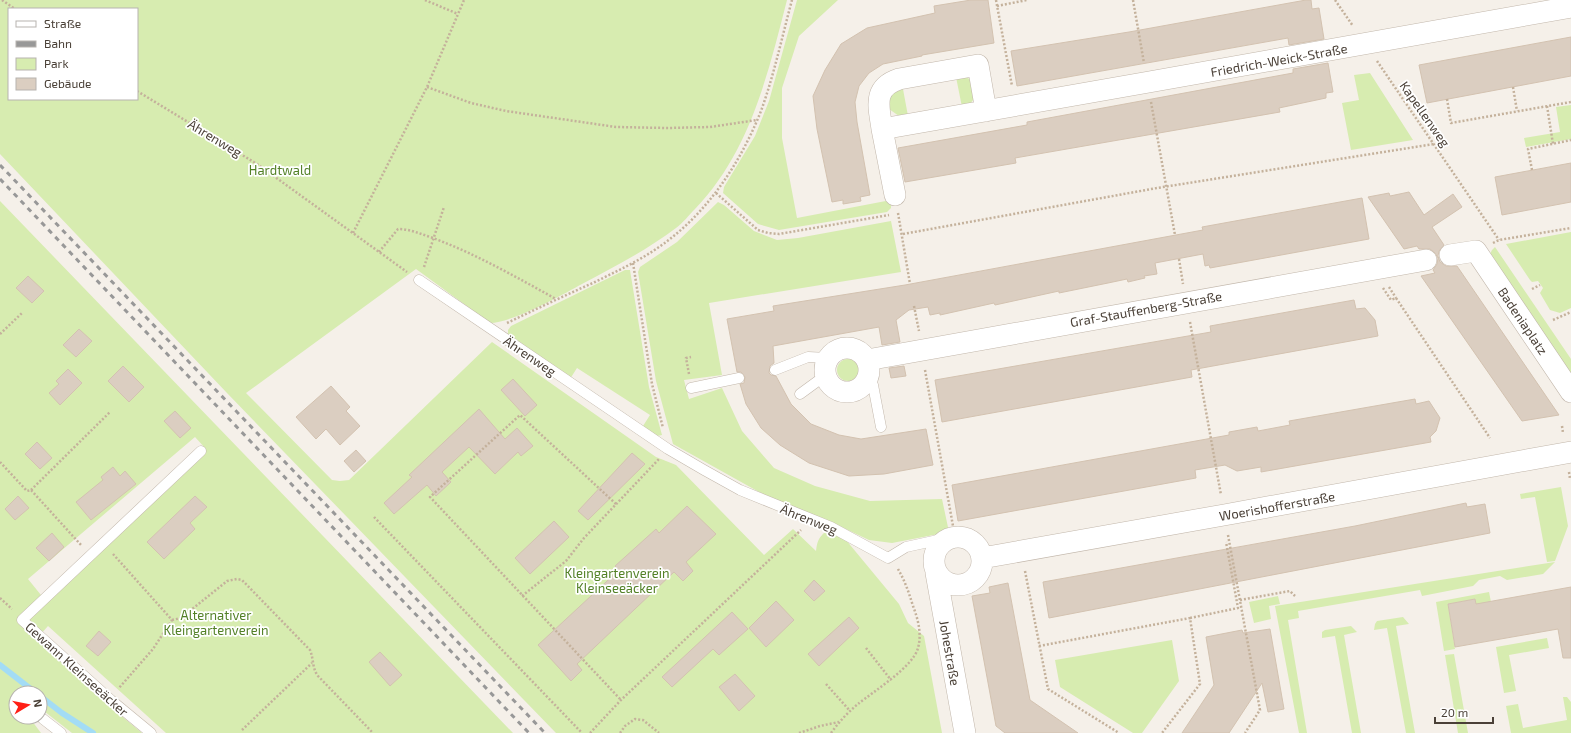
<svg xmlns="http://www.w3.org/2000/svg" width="1571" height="733" viewBox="0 0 1571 733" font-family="'Exo 2',sans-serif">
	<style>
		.green { fill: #d7ecb0; fill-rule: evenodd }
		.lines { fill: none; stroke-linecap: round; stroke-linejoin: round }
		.stream { stroke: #a3dcf5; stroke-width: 6 }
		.building { fill: #dbcec1; stroke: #d3c2b0 }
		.lane-casing { stroke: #c2b7ab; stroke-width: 11 }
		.street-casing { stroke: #c2b7ab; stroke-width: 22 }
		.path { stroke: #c4b19b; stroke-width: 2.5; stroke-dasharray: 2 2; stroke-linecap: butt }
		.lane { stroke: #fff; stroke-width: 10 }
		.street { stroke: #fff; stroke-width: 21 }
		.rail { stroke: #989898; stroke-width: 3; stroke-dasharray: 5 5; stroke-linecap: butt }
		.labels { text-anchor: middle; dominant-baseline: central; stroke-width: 3.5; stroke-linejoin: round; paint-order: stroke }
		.street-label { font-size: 13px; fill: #4a4037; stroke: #fff }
		.park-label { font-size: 13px; fill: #528026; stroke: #fff }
	</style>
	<rect width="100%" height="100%" fill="#f5f0e9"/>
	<path class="green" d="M 0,0 L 787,0 C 768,74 750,152 695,209 C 689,215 683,223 676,228 C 647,250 614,267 582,284 C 560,296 514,322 490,323 L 416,269 L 246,393 L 332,480 L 340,481 L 349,480 L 492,342 L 656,457 L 676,465 L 764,555 L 793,529 L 816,551 C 817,543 818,538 825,532 L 837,534 L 846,540 L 899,604 L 908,623 L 924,636 L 942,733 L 556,733 L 227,393 L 0,154 ZM 9,9 L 137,9 L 137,99 L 9,99 Z
		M 797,0 L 838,0 L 799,36 L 782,88 L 782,138 L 797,218 L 891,200 L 891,208 L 887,212 L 779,230 L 758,224 L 723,193 L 724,187 L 755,136 L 769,101 Z
		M 1370,73 L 1413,140 L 1351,150 L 1342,103 L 1359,100 L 1354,75 Z
		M 956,77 L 966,77 L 971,80 L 974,99 L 969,105 L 962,107 Z
		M 903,89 L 908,116 L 899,116 L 889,109 C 889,94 889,94 903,89 Z
		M 1571,105 L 1571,139 L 1526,147 L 1524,138 L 1560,132 L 1556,107 Z
		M 0,201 L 513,733 L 166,733 L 48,626 L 40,635 L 89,689 L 142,733 L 72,733 L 40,708 L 40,693 L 16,693 L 16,698 L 14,697 L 16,700 L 16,717 L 29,717 L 41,733 L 0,733 ZM 195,437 L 206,449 L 45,600 L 28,579 Z
		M 718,202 L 724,205 L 754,231 L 777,240 L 798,238 L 891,221 L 901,272 L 709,303 L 722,375 L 684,380 L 689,399 L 722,388 L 742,431 L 774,468 L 815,486 L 870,501 L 942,499 L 949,532 L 892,543 L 869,540 L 831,522 L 777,502 L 673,444 L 656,381 L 638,272 L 640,267 L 677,242 Z
		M 1571,232 L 1571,308 L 1560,313 L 1550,310 L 1540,293 L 1543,288 L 1538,281 L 1532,282 L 1530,280 L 1506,244 Z
		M 1495,247 L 1571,359 L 1571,375 L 1490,254 L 1492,250 Z
		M 625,270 L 630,270 L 649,387 L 662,435 L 657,436 L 643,426 L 650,415 L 577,368 L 570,379 L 508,335 L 508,330 L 511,326 Z
		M837 370a11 11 0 1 1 22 0a11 11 0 1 1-22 0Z
		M 1561,487 L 1568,526 L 1555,561 L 1547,562 L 1535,497 L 1521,499 L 1520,494 Z
		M 1555,562 L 1543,574 L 1507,580 L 1500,576 L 1479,580 L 1473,586 L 1422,596 L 1420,590 L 1298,611 L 1299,618 L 1288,620 L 1307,733 L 1299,733 L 1275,606 Z
		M 1489,592 L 1494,617 L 1483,642 L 1475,599 L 1448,604 L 1455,649 L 1444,651 L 1436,602 Z
		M 1278,596 L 1280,604 L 1269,606 L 1271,619 L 1254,623 L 1249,602 Z
		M 1403,617 L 1409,624 L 1396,626 L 1415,733 L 1406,733 L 1387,628 L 1374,630 L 1375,624 L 1377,621 Z
		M 1351,626 L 1357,632 L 1344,635 L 1361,733 L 1352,733 L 1335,636 L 1322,638 L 1322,632 L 1325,630 Z
		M 1547,638 L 1549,648 L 1509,655 L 1516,691 L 1504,693 L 1496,647 Z
		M 1172,640 L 1179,681 L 1142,733 L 1133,733 L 1060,687 L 1055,660 Z
		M 1454,654 L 1468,733 L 1458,733 L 1445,655 Z
		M 1563,697 L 1567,697 L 1571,702 L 1571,733 L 1511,733 L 1506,706 L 1518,704 L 1523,728 L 1567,720 Z"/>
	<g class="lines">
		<path class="stream" d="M 0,665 L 36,693
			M 40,696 L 62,713 L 93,733"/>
	</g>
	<path class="building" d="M 971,0 L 988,0 L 994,43 L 922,55 L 922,56 L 883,64 L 869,73 L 859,86 L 855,102 L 857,122 L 870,195 L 860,197 L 861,201 L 843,204 L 843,200 L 832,202 L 817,129 L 813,96 L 825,70 L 841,44 L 867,28 L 935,13 L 934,6 Z
		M 1306,0 L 1311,0 L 1312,9 L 1319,8 L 1324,39 L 1289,45 L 1288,38 L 1017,86 L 1011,51 L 1129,32 Z
		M 1571,37 L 1571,76 L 1427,103 L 1419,65 Z
		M 1328,63 L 1333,92 L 1326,93 L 1326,98 L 1279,108 L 1280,112 L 1015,158 L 1016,163 L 905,182 L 898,148 L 1027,125 L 1027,122 L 1293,73 L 1293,69 Z
		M 1571,163 L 1571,202 L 1502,215 L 1495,177 Z
		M 1409,192 L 1424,215 L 1453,194 L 1462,207 L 1432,227 L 1444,245 L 1439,251 L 1438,256 L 1440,262 L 1446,266 L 1457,266 L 1559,415 L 1522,421 L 1421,276 L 1435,273 L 1433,270 L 1437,264 L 1438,258 L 1435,253 L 1430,249 L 1419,249 L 1417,246 L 1404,249 L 1368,197 L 1389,193 L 1390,196 Z
		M 1362,198 L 1369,239 L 1210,268 L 1209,265 L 1205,266 L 1203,254 L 1155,263 L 1157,274 L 1144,276 L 1145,278 L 1128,282 L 1127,279 L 1108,283 L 1059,293 L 1059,291 L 995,305 L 994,303 L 940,315 L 940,313 L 930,315 L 928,307 L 909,310 L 896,320 L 900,342 L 882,345 L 879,327 L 773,346 L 774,363 L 770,366 L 769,373 L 771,375 L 776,376 L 791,404 L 811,424 L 839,435 L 861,439 L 926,429 L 933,465 L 884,474 L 849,476 L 809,463 L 780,445 L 761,428 L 746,404 L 740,384 L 744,383 L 745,377 L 741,372 L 737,372 L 727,319 L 774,311 L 773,306 L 905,285 L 1203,230 L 1202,227 Z
		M 28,276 L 44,291 L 32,303 L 16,288 Z
		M 1354,300 L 1356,309 L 1365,308 L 1375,320 L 1378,336 L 1191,370 L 1192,377 L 942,422 L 935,380 L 1211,332 L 1210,326 Z
		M 79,329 L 92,341 L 76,357 L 63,345 Z
		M 123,366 L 144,387 L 129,402 L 108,381 Z
		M 904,366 L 906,376 L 891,378 L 889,368 Z
		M 68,369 L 82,383 L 60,405 L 49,393 L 59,384 L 56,381 Z
		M 513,379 L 537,405 L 525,416 L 501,390 Z
		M 331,386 L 350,407 L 346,411 L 360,426 L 340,445 L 326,429 L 316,439 L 296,417 Z
		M 1415,399 L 1416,404 L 1429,401 L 1440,418 L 1436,431 L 1430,437 L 1431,442 L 1261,472 L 1261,467 L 1237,471 L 1225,465 L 1195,470 L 1196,478 L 958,521 L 952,485 L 1229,435 L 1229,432 L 1257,427 L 1258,431 L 1290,425 L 1289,421 Z
		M 479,409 L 505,439 L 517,428 L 533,446 L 521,456 L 518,452 L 495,474 L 469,447 L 442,472 L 451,482 L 436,496 L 427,485 L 394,514 L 384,503 L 412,477 L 409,475 Z
		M 175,411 L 191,428 L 180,438 L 164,421 Z
		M 37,442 L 52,458 L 40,469 L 25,454 Z
		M 356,450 L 366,461 L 354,472 L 344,461 Z
		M 632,453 L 645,464 L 588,520 L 578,511 Z
		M 113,467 L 120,476 L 125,471 L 136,484 L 91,520 L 76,502 L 103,480 L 101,477 Z
		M 18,496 L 29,508 L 15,520 L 5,509 Z
		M 195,496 L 207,507 L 190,523 L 195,529 L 164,559 L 147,542 Z
		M 1466,503 L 1467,507 L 1485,504 L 1490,533 L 1049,618 L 1043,582 L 1355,526 Z
		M 687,506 L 716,534 L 686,562 L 693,571 L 683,581 L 674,572 L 577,664 L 582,670 L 571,681 L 538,645 L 619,570 L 615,566 L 656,529 L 659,533 Z
		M 554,521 L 569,537 L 530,574 L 515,558 Z
		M 52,533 L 64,547 L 49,561 L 36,548 Z
		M 814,580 L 825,591 L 814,601 L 804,591 Z
		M 1008,583 L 1030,700 L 1078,733 L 1005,733 L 996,726 L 972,596 L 990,593 L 989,587 Z
		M 1571,587 L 1571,658 L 1563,658 L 1558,629 L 1455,647 L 1448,604 L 1475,599 L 1476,604 Z
		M 776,601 L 794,620 L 766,647 L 749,628 Z
		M 732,612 L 748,629 L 719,655 L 713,649 L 672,687 L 662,677 Z
		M 849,617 L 859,628 L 819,666 L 808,654 Z
		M 1270,629 L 1284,709 L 1268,712 L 1262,683 L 1229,733 L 1182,733 L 1214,685 L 1206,637 L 1242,630 L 1243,633 Z
		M 99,631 L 111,642 L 98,656 L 86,646 Z
		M 380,652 L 402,675 L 390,686 L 369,662 Z
		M 735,674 L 755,696 L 739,711 L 719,687 Z"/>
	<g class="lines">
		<g class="lane-casing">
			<path id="lane" d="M 419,280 L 668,449 L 704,470 L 740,490 L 831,527 L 888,558 L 906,547 L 947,538
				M 775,370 L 808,357 L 828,358
				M 867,378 L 873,385 L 881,427
				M 691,388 L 739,378
				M 800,394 L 826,375
				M 43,719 L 61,733
				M 151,733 L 111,700 L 22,620 L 201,451"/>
		</g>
		<g class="street-casing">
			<path id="street" d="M 986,111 L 978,65 L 899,79 C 872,88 879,107 882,129 C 971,114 1060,98 1149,82 C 1290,57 1431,33 1571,7
				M 882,129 L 895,195
				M 1450,255 L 1476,251 L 1571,392
				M825 370a22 22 0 1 1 44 0a22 22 0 1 1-44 0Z
				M 867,360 L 1426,260
				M934 561a24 24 0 1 1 48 0a24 24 0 1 1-48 0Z
				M 982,558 L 1224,515 L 1571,452
				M 936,573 L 965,733"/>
		</g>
		<path class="path" d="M 2,0 L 15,9
			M 425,0 L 458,14
			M 996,0 L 1012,86
			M 1133,0 L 1144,63
			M 1335,0 L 1353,26
			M 997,6 L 1027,0
			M 1377,61 L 1499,240
			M 427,87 L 471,103 L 506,111 L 616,127 L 667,128 L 710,127 L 757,120
			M 1513,87 L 1517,111
			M 137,91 L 257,164 L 407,272
			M 1447,99 L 1451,123 L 1571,102
			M 1151,102 L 1175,235
			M 1547,106 L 1553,144
			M 1532,170 L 1528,149 L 1571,140
			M 716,193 L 758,230 L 768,233 L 779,234 L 889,215
			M 898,213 L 910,284
			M 353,233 L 427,87 L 464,0
			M 903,234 L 1157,188 L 1434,144
			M 1493,243 L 1499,240 L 1571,228
			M 379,252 L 398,229 C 410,229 421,234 433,238 C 476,254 516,277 556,299
			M 1179,259 L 1183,284
			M 633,263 L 652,384 L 663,428
			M 424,267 L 444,207
			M 1389,287 L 1396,298
			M 1383,288 L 1391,300 L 1396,298 L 1490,438
			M 1532,289 L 1540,285
			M 914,306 L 919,331
			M 1553,320 L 1571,312
			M 1190,322 L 1221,495
			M 507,323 C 536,309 566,295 595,282 C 617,271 639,261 659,247 C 706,215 740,164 761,111 C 774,75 782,37 792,0
			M 0,334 L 22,313
			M 925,370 L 953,526
			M 689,374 L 686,358 L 691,357
			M 1562,426 L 1563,433
			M 0,462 L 27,491 L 31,490 L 81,545
			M 1569,472 L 1570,479
			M 31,490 L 110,412
			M 616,504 L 520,415 L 430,497 L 621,700
			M 374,517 L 582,733
			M 1228,535 L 1260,710 L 1245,733
			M 113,554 L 172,620 L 153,649 L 119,688
			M 1025,571 L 1048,689 L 1119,733
			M 966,584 L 968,589
			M 522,596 L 566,561 L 584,538 L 659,459
			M 0,598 L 12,609
			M 1240,600 L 1290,591 L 1295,596
			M 1190,618 L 1238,608 L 1226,542
			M 172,620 L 181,618 L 227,581 L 237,579 L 242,580 L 310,650 C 314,660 312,668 318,676 L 373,733
			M 1039,646 L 1190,618 L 1200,684 L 1162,733
			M 866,648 L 891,680
			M 826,684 L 850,711
			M 242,730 L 312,663
			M 590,733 L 621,700 L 801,530
			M 620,733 L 625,726 L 635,719 L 643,720 L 659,733
			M 799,733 L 820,726 L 839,722
			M 831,733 C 839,722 848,712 858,704 C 874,691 913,667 918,648 C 922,634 918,619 913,606 C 909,593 905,581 898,569"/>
		<use href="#lane" class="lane"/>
		<use href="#street" class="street"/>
		<path class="rail" d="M 0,165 L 545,733
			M 0,179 L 529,733"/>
	</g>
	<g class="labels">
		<g class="street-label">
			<text transform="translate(1279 60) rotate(-10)">Friedrich-Weick-Straße</text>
			<text transform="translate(1425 114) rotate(55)">Kapellenweg</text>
			<text transform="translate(215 138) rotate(31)">Ährenweg</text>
			<text transform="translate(1146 309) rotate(-10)">Graf-Stauffenberg-Straße</text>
			<text transform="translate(1523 321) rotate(56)">Badeniaplatz</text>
			<text transform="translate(530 356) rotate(34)">Ährenweg</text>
			<text transform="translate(1277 506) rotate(-10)">Woerishofferstraße</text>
			<text transform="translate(809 519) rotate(22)">Ährenweg</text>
			<text transform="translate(950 653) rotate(80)">Johestraße</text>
			<text transform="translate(77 669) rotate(42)">Gewann Kleinseeäcker</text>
		</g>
		<g class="park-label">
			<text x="280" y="170">Hardtwald</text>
			<text x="617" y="573">Kleingartenverein<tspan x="617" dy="15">Kleinseeäcker</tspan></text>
			<text x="216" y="615">Alternativer<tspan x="216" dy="15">Kleingartenverein</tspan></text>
		</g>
	</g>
	<rect x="8" y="8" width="130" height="92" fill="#ffffff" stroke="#b7b3af"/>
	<rect x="16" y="21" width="20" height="6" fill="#ffffff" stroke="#b7b3af"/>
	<text x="44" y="28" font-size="12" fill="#4a4037">Straße</text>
	<rect x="16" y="41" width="20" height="6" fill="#989898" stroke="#b7b3af"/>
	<text x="44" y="48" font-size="12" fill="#4a4037">Bahn</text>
	<rect x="16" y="58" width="20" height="12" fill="#d7ecb0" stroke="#b7b3af"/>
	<text x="44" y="68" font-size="12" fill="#4a4037">Park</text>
	<rect x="16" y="78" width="20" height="12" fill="#dbcec1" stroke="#b7b3af"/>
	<text x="44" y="88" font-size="12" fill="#4a4037">Gebäude</text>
	<g transform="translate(28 705) rotate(80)"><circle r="19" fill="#ffffff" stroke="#b7b3af"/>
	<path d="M0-3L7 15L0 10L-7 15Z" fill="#ff1f16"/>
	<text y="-6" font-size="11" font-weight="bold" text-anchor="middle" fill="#4a4037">N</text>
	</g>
	<path d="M1435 717v6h58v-6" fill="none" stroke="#4a4037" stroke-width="2"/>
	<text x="1441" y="717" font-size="12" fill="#4a4037" stroke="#ffffff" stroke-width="3" paint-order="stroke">20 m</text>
</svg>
